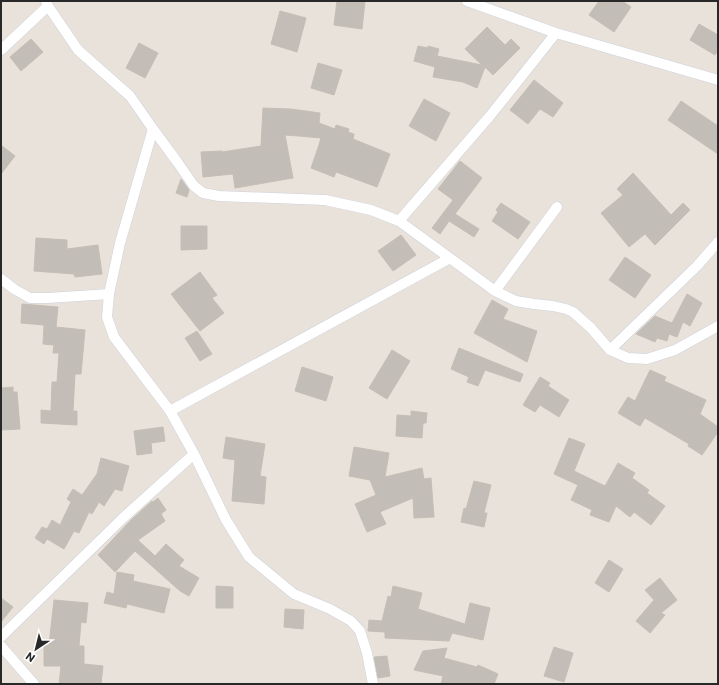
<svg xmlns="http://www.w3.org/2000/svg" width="719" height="685" viewBox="0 0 719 685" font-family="Commissioner,sans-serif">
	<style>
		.building { fill: #c2bdb6; stroke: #c4beb5 }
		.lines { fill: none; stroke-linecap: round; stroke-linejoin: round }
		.street-casing { stroke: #cdd1dc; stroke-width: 11 }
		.street { stroke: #fff; stroke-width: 10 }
	</style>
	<rect width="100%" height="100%" fill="#e9e2db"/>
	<path class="building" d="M 337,1 L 365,1 L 362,29 L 334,25 Z
		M 599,1 L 622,1 L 631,7 L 614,32 L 589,15 Z
		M 280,11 L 306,18 L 297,52 L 271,44 Z
		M 699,24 L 718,35 L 718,50 L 715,55 L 690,40 Z
		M 487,27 L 505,45 L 511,39 L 520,48 L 493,75 L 485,67 L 477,88 L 463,82 L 433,77 L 435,67 L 414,61 L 418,46 L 428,48 L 428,46 L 439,49 L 437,56 L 482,65 L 465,49 Z
		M 31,39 L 43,52 L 21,71 L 10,57 Z
		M 139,43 L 158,53 L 145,78 L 126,68 Z
		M 318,63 L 342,70 L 334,95 L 311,88 Z
		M 534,80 L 563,103 L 553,117 L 540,109 L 528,124 L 510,110 Z
		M 424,99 L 450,113 L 436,141 L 409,126 Z
		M 681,101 L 718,126 L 718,154 L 668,120 Z
		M 263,108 L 291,109 L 320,113 L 319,123 L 335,129 L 336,125 L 349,129 L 348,132 L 354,134 L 353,139 L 390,154 L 377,187 L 336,172 L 334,177 L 311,168 L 318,148 L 321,138 L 299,136 L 285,135 L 293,178 L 235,188 L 233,174 L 203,177 L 201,152 L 222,151 L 222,152 L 261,146 Z
		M 1,145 L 15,156 L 1,174 Z
		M 460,161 L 482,178 L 455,214 L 479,229 L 474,237 L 449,221 L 440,234 L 432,228 L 453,200 L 438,189 Z
		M 633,173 L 671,215 L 683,203 L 690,210 L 655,245 L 645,234 L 629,247 L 601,213 L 623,195 L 617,189 Z
		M 181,179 L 189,190 L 187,197 L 176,193 Z
		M 501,203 L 530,222 L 518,239 L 492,221 L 498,212 L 496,210 Z
		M 181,226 L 207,226 L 207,249 L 181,250 Z
		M 401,235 L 416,255 L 393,271 L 378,251 Z
		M 36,238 L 67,240 L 67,249 L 98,245 L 102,274 L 75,277 L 74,274 L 34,271 Z
		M 625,257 L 651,275 L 635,298 L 609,280 Z
		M 200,272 L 217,295 L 212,298 L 224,313 L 200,331 L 171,294 Z
		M 687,294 L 702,303 L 690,326 L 683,322 L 677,337 L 669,334 L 667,341 L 657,338 L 655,342 L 636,334 L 655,316 L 672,323 Z
		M 492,300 L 508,309 L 503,319 L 537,331 L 527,362 L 474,333 Z
		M 22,304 L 58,307 L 56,327 L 85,330 L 81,374 L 75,374 L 73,411 L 77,411 L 77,425 L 41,423 L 41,410 L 51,411 L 52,382 L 57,382 L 59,353 L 53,353 L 54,345 L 43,344 L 44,325 L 21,323 Z
		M 197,331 L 212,354 L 200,361 L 185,338 Z
		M 459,348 L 523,374 L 520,382 L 485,370 L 478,386 L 467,382 L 469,377 L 451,369 Z
		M 392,350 L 410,361 L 387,399 L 369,388 Z
		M 302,367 L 333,377 L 326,401 L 295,391 Z
		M 650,370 L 666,377 L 664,381 L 706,400 L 700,414 L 718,427 L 718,432 L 702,455 L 688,446 L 689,444 L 645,418 L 640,426 L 618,413 L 628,397 L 635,401 Z
		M 540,377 L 550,383 L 548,386 L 569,400 L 559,417 L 540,405 L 535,412 L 523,405 Z
		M 13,387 L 13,392 L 17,392 L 20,429 L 1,430 L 1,388 Z
		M 411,411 L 427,413 L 426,423 L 423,423 L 422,438 L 396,436 L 397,415 L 411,416 Z
		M 163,427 L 165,441 L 151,443 L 152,453 L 137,455 L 134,431 Z
		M 226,437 L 265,444 L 260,476 L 266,477 L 264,504 L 232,501 L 235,460 L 223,458 Z
		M 569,438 L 585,444 L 574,471 L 605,486 L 618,463 L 635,473 L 632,478 L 649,490 L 647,493 L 665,506 L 651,525 L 634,512 L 630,517 L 616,506 L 609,522 L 590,515 L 592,510 L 571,500 L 578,485 L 554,474 Z
		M 354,447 L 389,453 L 385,477 L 422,468 L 424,479 L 431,478 L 434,517 L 414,518 L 413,498 L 380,512 L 386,524 L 367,532 L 355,504 L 376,495 L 370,480 L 349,476 Z
		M 101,458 L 129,466 L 122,491 L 115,489 L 104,506 L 99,502 L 92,514 L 89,512 L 79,533 L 74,531 L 64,549 L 47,539 L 44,544 L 35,538 L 42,527 L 47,529 L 52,520 L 60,525 L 71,502 L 67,499 L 73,489 L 82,495 L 97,474 Z
		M 474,481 L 491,485 L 484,513 L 487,513 L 484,527 L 461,522 L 464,508 L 466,509 Z
		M 158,498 L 166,510 L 161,514 L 165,521 L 138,540 L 155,556 L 166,544 L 184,560 L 179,566 L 199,578 L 189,596 L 180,591 L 135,551 L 115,572 L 98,555 L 131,520 L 152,501 L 153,502 Z
		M 609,560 L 623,569 L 609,592 L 595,583 Z
		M 117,572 L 134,575 L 133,581 L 170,589 L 164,613 L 127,604 L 126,608 L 104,603 L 107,592 L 114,594 Z
		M 660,578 L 677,600 L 661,613 L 665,615 L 650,633 L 636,621 L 654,600 L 645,590 Z
		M 216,586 L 233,587 L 233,608 L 216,608 Z
		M 393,586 L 422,593 L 418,609 L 465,624 L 470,603 L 490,608 L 483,640 L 452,633 L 449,641 L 385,638 L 385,632 L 368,631 L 369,620 L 382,621 L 388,596 L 391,597 Z
		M 1,598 L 13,607 L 1,622 Z
		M 54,600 L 88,603 L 86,623 L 81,622 L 79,646 L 84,646 L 84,664 L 103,666 L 101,684 L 59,684 L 61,666 L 44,666 L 44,645 L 49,645 Z
		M 285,609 L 304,610 L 303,629 L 284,627 Z
		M 554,647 L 573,653 L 564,682 L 544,676 Z
		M 447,648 L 444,658 L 477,667 L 478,665 L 498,674 L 494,684 L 441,684 L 443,676 L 414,670 L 423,651 Z
		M 387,656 L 390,676 L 378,678 L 374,657 Z"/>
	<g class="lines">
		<g class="street-casing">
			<path id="street" d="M 46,1 L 48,6 L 78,50 L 130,96 L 153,129 L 178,163 L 194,186 L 203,193 L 219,196 L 325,200 L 371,210 L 399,221 L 495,291 L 516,301 L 534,304 L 553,306 L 566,309 L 573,312 L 591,328 L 610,350 L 628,358 L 647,359 L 675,350 L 718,326
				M 467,1 L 556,33 L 718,80
				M 1,50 L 48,6
				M 153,129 L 120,243 L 109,294 L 107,317 L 114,337 L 170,411 L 194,454 L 226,520 L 249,557 L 294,594 L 330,609 L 351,621 L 360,631 L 367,653 L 373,684
				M 399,221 L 489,117 L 556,33
				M 1,279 L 14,289 L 30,298 L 48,298 L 109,294
				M 495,291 L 557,207
				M 610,350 L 697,266 L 718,242
				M 170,411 L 450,258
				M 1,637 L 124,517 L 194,454
				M 1,646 L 34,684"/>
		</g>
		<use href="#street" class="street"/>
	</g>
	<rect width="719" height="685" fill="none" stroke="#282828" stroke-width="4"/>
	<g transform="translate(36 649) rotate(215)" stroke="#ffffff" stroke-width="3" paint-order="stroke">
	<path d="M0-3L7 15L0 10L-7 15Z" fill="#282828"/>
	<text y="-6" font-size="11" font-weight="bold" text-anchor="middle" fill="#282828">N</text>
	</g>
</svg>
